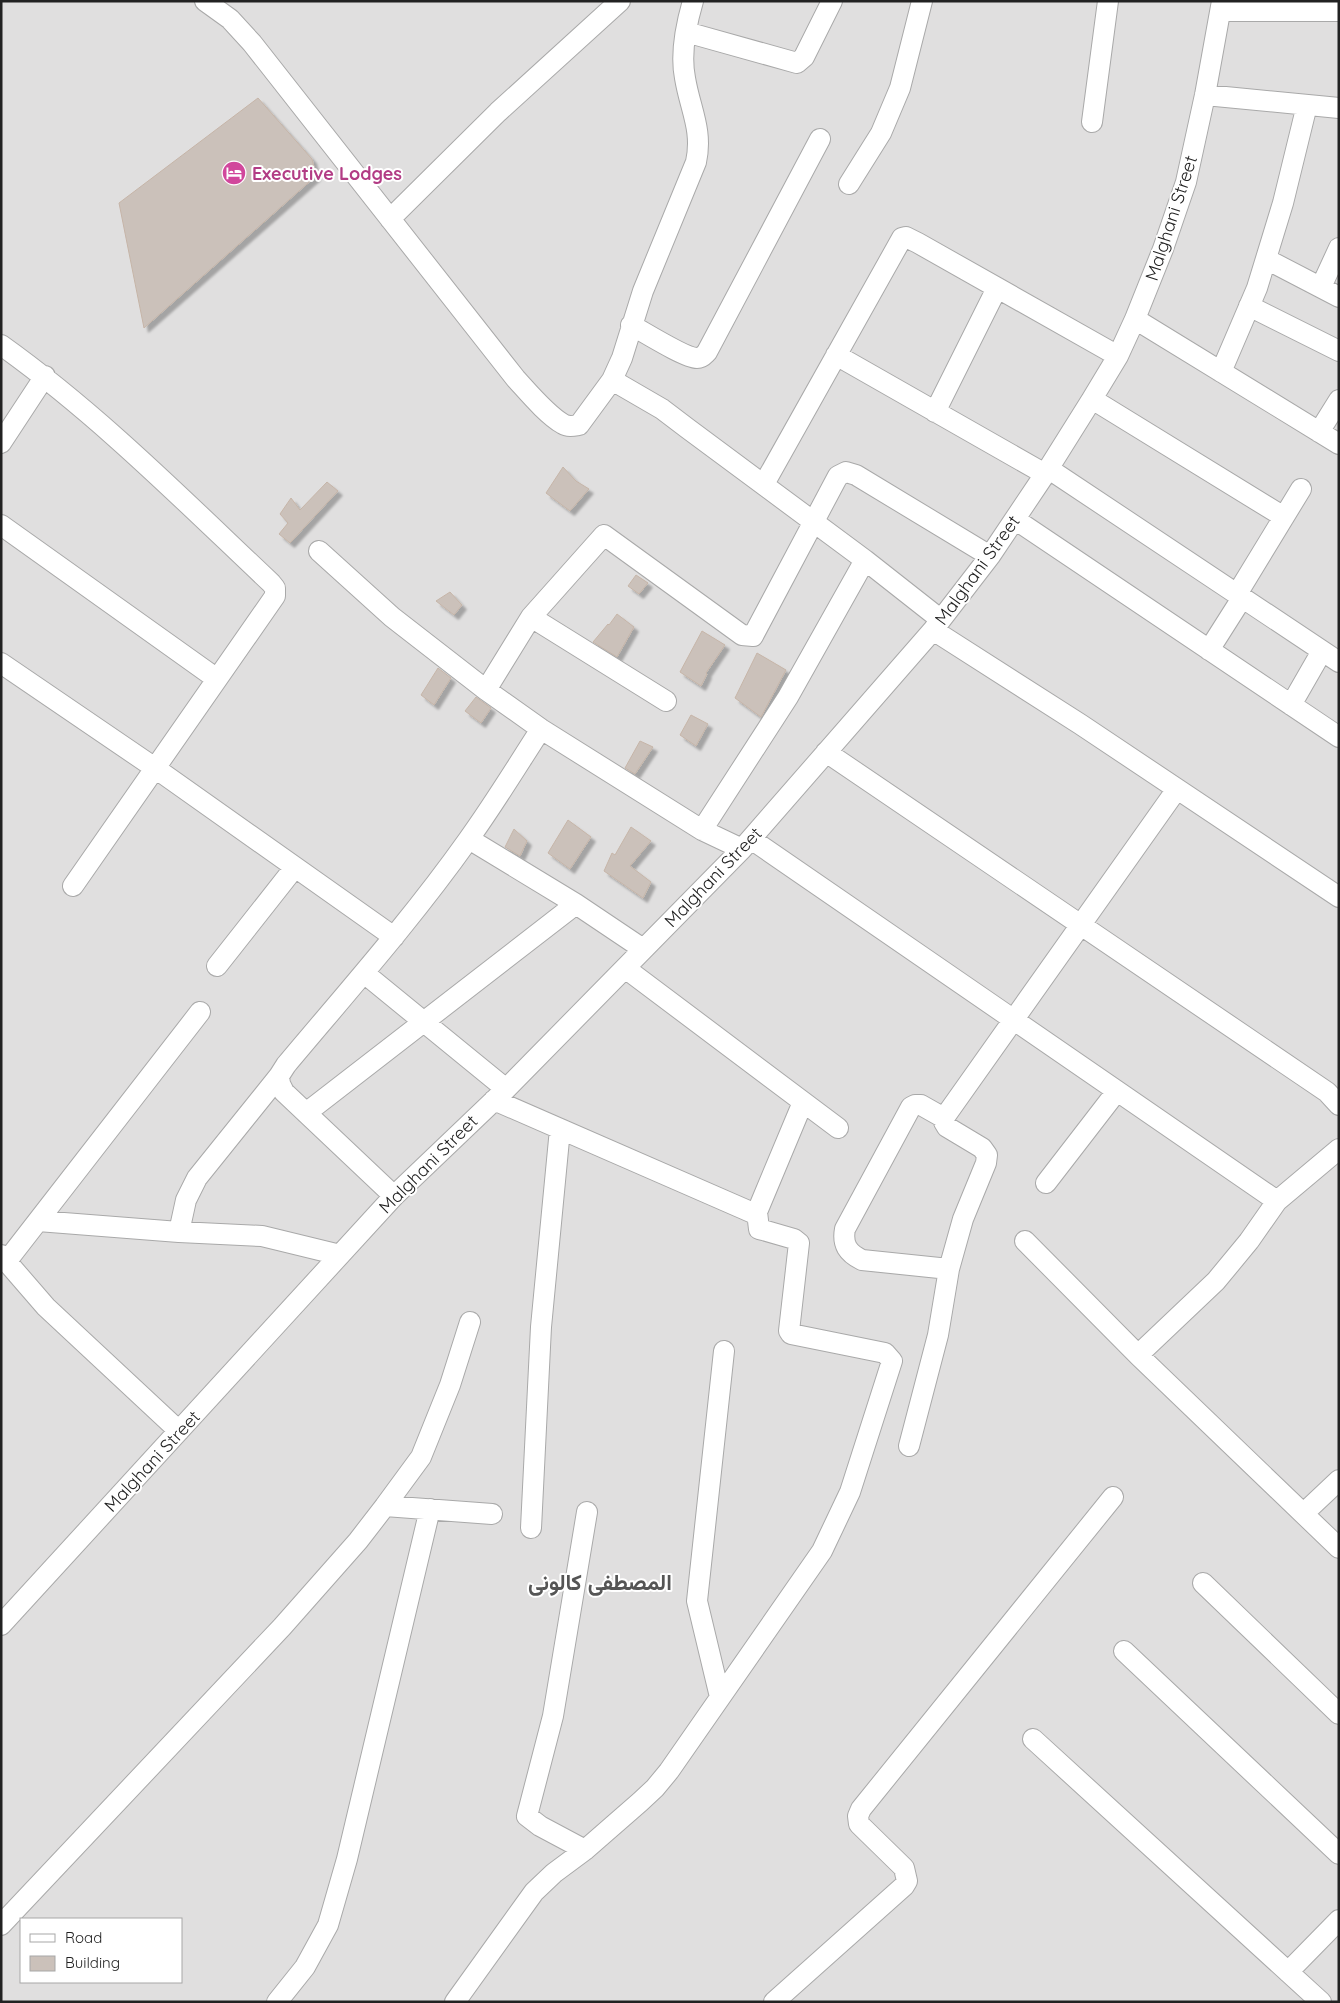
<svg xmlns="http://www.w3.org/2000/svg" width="1340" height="2003" viewBox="0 0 1340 2003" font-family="Quicksand,Vazirmatn,sans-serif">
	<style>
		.residential { fill: #e0dfdf; fill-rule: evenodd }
		.building { fill: #cbc1ba; stroke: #c6b5a8; filter: url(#shadow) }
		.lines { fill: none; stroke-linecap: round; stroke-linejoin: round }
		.street-casing { stroke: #a9a9a9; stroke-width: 22 }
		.street { stroke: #fff; stroke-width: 20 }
		.labels { text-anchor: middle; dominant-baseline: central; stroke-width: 4; stroke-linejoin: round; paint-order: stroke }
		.hotel-label { font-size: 18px; font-weight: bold; fill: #b23c85; stroke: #fff; text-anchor: start }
		.street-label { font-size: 18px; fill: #222; stroke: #fff }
		.district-label { font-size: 22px; font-weight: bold; fill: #555; stroke: #fff }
	</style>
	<defs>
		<filter id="shadow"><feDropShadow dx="4.5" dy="4.5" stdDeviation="1" flood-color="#0004"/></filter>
	</defs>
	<rect width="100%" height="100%" fill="#f3efe8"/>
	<path class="residential" d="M 1,1 L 1339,1 L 1339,2002 L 1,2002 ZM 21,1919 L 181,1919 L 181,1982 L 21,1982 Z"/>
	<path class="building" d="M 258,98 L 312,159 L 316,176 L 144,328 L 119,203 Z
		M 563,467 L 576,481 L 589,489 L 570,511 L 546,493 Z
		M 327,482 L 338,491 L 290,543 L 279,534 L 288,523 L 280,514 L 291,498 L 300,510 Z
		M 636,575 L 648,583 L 639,594 L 628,586 Z
		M 450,592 L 462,605 L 454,615 L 436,601 Z
		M 617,614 L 634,627 L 617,657 L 593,642 L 608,624 L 609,625 Z
		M 702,631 L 725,645 L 706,673 L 707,674 L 701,686 L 680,672 Z
		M 757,653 L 786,670 L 761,717 L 735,698 Z
		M 438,668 L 451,678 L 434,705 L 421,695 Z
		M 476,697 L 491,708 L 481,723 L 465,711 Z
		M 691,715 L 708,724 L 696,746 L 680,735 Z
		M 640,741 L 653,747 L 635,774 L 625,768 Z
		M 568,820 L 591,837 L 570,869 L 548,853 Z
		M 631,827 L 651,841 L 630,866 L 651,882 L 643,898 L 604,871 L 612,853 L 615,855 Z
		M 514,829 L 527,841 L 520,856 L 505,847 Z"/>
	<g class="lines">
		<g class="street-casing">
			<path id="street" d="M 205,1 L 230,19 L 252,43 L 516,379 C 528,392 547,415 563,424 C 568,427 573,426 579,425 L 612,380 L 622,358 L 643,291 L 696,162 C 703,130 690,109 685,78 C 680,53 686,25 693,1
				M 1221,11 L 1339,11
				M 686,32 L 797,63 L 804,57 L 832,1
				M 1205,95 L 1339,108
				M 1092,122 L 1108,1
				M 849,184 L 881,133 L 900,88 L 922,1
				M 390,219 L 498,112 L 620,1
				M 1266,259 L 1339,297
				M 1321,287 L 1339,248
				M 1249,306 L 1339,351
				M 1135,319 L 1339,444
				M 631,325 C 644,332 685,358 697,358 C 702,358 704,355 707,352 L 820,139
				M 1,345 C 99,415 184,501 271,583 L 275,588 L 275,596 L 73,886
				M 836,355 L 1045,474
				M 1221,372 L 1257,288 L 1283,203 L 1307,105
				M 612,380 L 662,409 L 687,428 L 865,560 L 940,619
				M 1092,399 L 1284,517
				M 935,412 L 997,288
				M 1319,432 L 1339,400
				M 1,443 L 45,376
				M 1049,469 L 1339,662
				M 764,484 L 902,238 L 906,237 L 918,243 L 1118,356
				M 1016,520 L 1339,737
				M 1,525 L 217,679
				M 319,551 L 392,617 L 486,690 L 541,729 L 702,830 L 742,849
				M 1237,594 L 1301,489
				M 531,617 L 666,701
				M 933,630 L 1080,724 L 1339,897
				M 1209,650 L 1242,598
				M 1,663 L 155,768 L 394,937
				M 486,690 L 531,617 L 604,535 L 742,635 L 753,636 L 838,476 L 846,472 L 856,475 L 990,556
				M 1291,705 L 1322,651
				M 826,752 L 1327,1092 L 1339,1105
				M 702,830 L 788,697 L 865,560
				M 469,839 L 576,904 L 643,949
				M 751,839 L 1277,1201
				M 217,966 L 295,867
				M 625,968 L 838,1128
				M 364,973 L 506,1089
				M 279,1076 L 280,1084 L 284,1092 L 394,1196
				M 494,1100 L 753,1213 L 757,1212
				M 306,1113 L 576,904
				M 944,1118 L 921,1105 L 915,1105 L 911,1107 L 845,1229 C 842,1245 848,1253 862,1260 L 949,1269
				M 1046,1183 L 1117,1091
				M 38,1221 L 179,1232 L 262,1236 L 340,1255
				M 179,1232 L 186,1200 L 197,1178 L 279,1076 L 286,1065 C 348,991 412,919 468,840 C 494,804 517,766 541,729
				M 1025,1241 L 1138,1355 L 1339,1548
				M 1,1255 L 46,1307 L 179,1431
				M 6,1262 L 200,1012
				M 1138,1355 L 1216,1281 L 1249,1241 L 1277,1201 L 1339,1149
				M 909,1446 L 938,1335 L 949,1269 L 963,1219 L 986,1163 L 987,1155 L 982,1148 L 947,1127 L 944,1122 L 944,1118 L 1177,789
				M 385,1506 L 492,1514
				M 1304,1513 L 1339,1480
				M 531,1528 L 541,1327 L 560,1129
				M 1203,1583 L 1339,1714
				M 1,1625 L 394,1196 L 506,1089 L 742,849 L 933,630 L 990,556 L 1045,474 L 1092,399 L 1118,356 L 1135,319 L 1163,249 L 1186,182 L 1205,95 L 1222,1
				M 1124,1651 L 1339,1854
				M 720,1697 L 697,1601 L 724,1351
				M 1033,1739 L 1321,2002
				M 585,1850 L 540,1826 L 527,1816 L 553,1716 L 587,1512
				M 1,1925 L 282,1627 L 358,1541 L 385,1506 L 421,1457 L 450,1385 L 470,1322
				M 1288,1972 L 1339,1920
				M 277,2002 L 305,1967 L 328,1925 L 347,1859 L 430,1509
				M 455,2002 L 534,1892 L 554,1873 L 585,1850 L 640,1802 L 655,1788 L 669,1771 L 822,1551 L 850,1492 L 892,1361 L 885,1353 L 791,1334 L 789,1331 L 799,1243 L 794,1239 L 763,1230 L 759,1229 L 757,1212 L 803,1102
				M 774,2002 L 904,1886 L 907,1881 L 904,1868 L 859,1824 L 858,1816 L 861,1809 L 1113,1497"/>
		</g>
		<use href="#street" class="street"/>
	</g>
	<defs>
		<g id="hotel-disc" transform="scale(1.25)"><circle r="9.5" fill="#d1479c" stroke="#fff"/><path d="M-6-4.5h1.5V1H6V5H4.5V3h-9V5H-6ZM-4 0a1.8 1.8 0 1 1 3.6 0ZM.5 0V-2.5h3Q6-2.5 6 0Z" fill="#fff"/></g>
	</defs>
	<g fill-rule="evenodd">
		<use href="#hotel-disc" x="234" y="173"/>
	</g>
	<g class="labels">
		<g class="hotel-label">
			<text x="252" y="173">Executive Lodges</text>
		</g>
		<g class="street-label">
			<text transform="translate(1171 218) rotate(-72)">Malghani Street</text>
			<text transform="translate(977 570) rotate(-54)">Malghani Street</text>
			<text transform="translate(713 877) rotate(-46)">Malghani Street</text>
			<text transform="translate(428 1164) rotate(-45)">Malghani Street</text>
			<text transform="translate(152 1461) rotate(-47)">Malghani Street</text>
		</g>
		<g class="district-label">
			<text x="600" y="1582">المصطفی کالونی</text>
		</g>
	</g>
	<rect width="1340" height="2003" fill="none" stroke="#222222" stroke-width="5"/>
	<rect x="20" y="1918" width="162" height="65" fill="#ffffff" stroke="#a7a7a7"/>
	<rect x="30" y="1934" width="25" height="8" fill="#ffffff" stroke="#a7a7a7"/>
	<text x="65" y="1943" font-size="15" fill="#222222">Road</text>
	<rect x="30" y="1956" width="25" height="15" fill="#cbc1ba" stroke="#a7a7a7"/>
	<text x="65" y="1968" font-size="15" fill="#222222">Building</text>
</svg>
